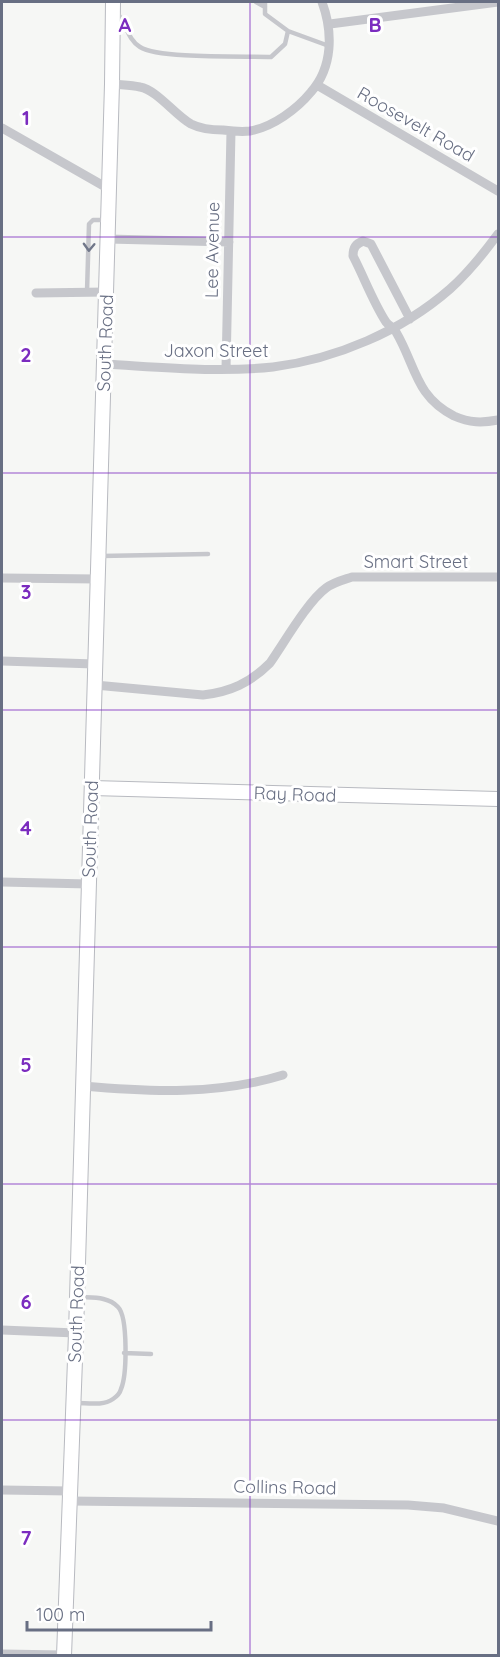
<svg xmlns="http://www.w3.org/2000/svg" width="500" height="1657" viewBox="0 0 500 1657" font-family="Quicksand,sans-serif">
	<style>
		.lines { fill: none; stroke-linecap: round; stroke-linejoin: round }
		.secondary-casing { stroke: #b8bac0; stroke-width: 16 }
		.lane { stroke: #c6c7cc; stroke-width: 4.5 }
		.street { stroke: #c6c7cc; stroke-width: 9 }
		.secondary { stroke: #fff; stroke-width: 14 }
		.oneway { stroke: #71788a }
		.grid { fill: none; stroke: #7b2cbf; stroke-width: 1.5; stroke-opacity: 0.55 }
		.labels { text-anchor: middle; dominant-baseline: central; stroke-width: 6; stroke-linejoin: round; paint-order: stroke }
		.street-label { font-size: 18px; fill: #686f83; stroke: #fff }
		.grid-label { font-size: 20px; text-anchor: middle; font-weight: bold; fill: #7b2cbf; stroke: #fff; stroke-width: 6; stroke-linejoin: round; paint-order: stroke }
	</style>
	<rect width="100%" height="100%" fill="#f6f7f5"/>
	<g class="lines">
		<g class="secondary-casing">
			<path id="secondary" d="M 92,788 L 498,799
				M 64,1656 L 76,1333 L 112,84 L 113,2"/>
		</g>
		<path class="lane" d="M 256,2 L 265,7
			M 265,2 L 265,14 L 288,31 L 329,46
			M 117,13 C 126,22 127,39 140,47 C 159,59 243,56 271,57 L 285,44 L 288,31
			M 87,292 L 89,224 L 93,220 L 105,220
			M 101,556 L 208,554
			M 124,1353 L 151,1354
			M 76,1403 C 88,1403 103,1406 113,1399 C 116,1397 120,1393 121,1389 C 127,1375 128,1317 118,1307 C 108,1296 92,1298 78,1297"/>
		<path class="street" d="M 330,24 L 498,2
			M 112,84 C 121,85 131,85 140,87 C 157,90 175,115 191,124 C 201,129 212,130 223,130 C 231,131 241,132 250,131 C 273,127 297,109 311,92 C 333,67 333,32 322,2
			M 317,85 L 498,191
			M 2,128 L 109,189
			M 108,239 L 229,242
			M 36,293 L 106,292
			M 410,319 L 371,244 L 363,241 C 356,244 353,247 353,256 C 364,277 373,302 386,322 C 389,326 393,327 396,332 C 416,366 415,396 454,416 C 470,423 482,423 498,420
			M 104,364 C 159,367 218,373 273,367 C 336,359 402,331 450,289 C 468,273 484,253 498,234
			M 226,369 L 231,131
			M 2,578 L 98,579
			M 2,661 L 95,664
			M 95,685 L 203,695 C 230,692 250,683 270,663 C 284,643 308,601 326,588 C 334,582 343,580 352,577 L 498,577
			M 2,882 L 89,884
			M 83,1086 C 150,1092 218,1095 283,1075
			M 2,1330 L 76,1333
			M 2,1490 L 70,1491
			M 70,1501 L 408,1505 L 444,1508 L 498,1521
			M 2,1654 L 64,1655"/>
		<use href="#secondary" class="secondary"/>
	</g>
	<defs><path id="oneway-chevron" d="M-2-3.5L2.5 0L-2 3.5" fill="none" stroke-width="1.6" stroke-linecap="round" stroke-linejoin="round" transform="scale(1.5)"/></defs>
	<use class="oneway" href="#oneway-chevron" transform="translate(89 247) rotate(92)"/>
	<path class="grid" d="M 250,2 L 250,1656M 2,237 L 498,237M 2,473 L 498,473M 2,710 L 498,710M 2,947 L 498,947M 2,1184 L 498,1184M 2,1420 L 498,1420"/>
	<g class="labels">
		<g class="street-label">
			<text transform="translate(416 124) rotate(30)">Roosevelt Road</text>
			<text transform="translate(212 250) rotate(-89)">Lee Avenue</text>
			<text transform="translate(105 343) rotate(-88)">South Road</text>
			<text x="216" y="350">Jaxon Street</text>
			<text x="416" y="561">Smart Street</text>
			<text transform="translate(295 794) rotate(2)">Ray Road</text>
			<text transform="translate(90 829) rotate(-88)">South Road</text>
			<text transform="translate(76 1314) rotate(-88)">South Road</text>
			<text transform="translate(285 1487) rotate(1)">Collins Road</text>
		</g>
	</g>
	<g class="grid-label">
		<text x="125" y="32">A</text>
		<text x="375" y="32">B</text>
		<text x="26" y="125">1</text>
		<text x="26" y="362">2</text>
		<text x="26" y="599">3</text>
		<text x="26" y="835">4</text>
		<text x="26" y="1072">5</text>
		<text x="26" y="1309">6</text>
		<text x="26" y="1545">7</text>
	</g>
	<rect width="500" height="1657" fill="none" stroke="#686f83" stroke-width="6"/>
	<path d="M27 1621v9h184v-9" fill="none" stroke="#686f83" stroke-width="3"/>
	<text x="36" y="1621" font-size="18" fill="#686f83" stroke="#ffffff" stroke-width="4.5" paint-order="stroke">100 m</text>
</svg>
